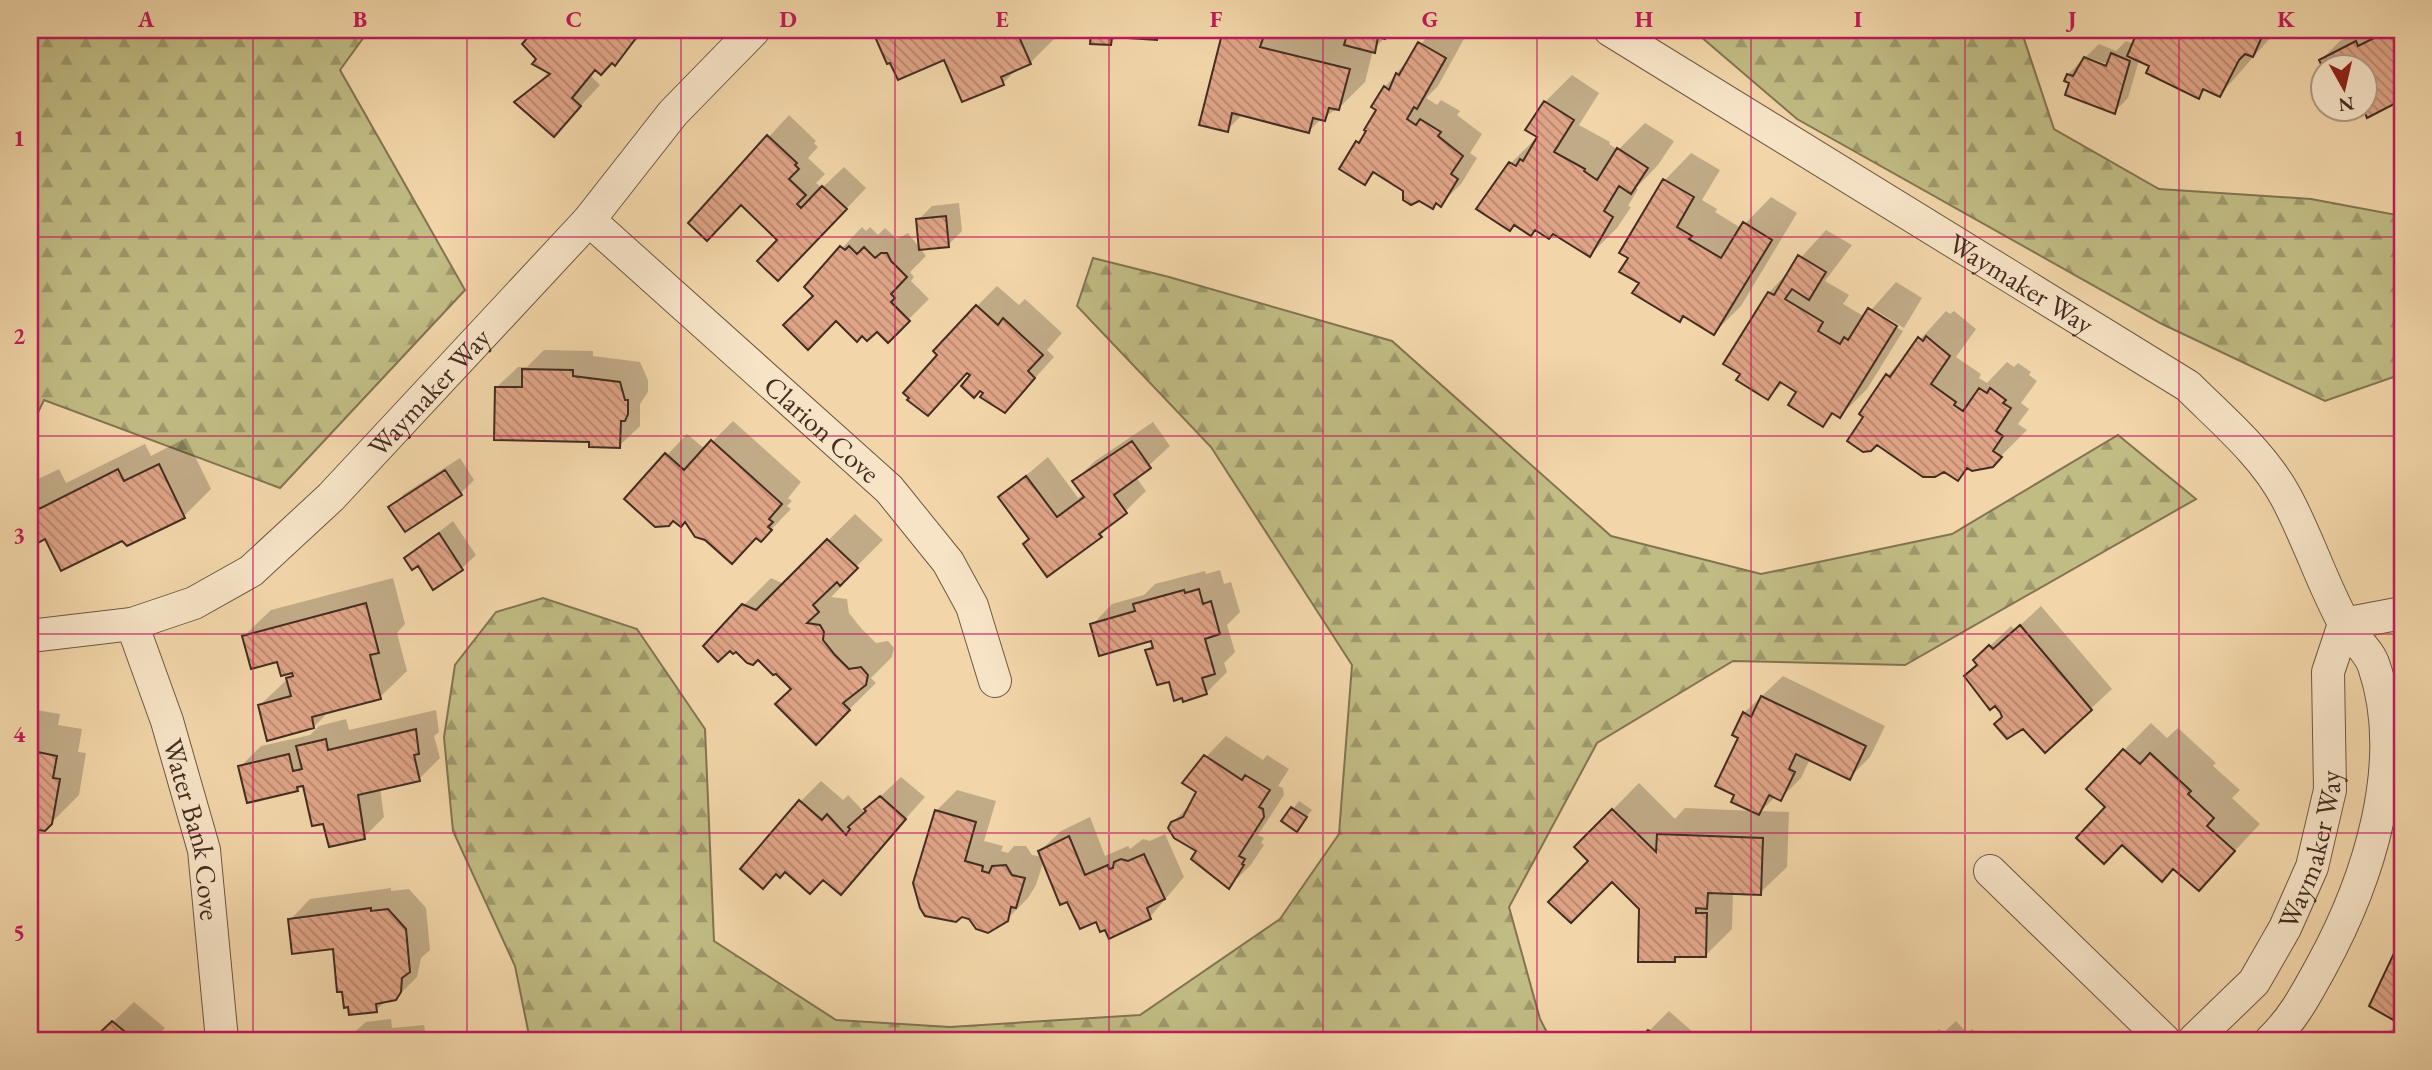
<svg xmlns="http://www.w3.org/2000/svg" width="2432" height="1070" viewBox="0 0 2432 1070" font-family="'EB Garamond',serif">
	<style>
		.forest { fill: url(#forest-firs); stroke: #827452; stroke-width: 2 }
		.shadow { fill: #0003; fill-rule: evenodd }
		.building { fill: url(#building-back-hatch); stroke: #432d21; stroke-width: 2 }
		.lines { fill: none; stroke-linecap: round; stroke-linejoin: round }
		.minor-casing { stroke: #6f5743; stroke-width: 34 }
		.minor { stroke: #f7e4c7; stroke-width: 32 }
		.grid { fill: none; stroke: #c2185b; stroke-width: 2; stroke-opacity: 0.55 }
		.labels { text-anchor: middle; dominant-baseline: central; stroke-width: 5; stroke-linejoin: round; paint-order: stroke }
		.street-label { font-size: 28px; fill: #432d21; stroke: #f7e4c7 }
		.neatline { fill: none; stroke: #c2185b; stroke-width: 2.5 }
		.grid-label { font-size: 23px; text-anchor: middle; font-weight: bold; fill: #c2185b }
	</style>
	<defs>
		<pattern id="forest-firs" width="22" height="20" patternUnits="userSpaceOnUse" patternTransform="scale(1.75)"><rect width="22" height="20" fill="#c1bc84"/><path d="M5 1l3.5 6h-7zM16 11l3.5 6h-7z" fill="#9e996c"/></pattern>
		<pattern id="building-back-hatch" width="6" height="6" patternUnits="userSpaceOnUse" patternTransform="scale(1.75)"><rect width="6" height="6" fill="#e0a487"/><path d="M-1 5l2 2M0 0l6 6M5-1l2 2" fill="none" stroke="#b7866e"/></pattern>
	</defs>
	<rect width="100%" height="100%" fill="#f2d6a9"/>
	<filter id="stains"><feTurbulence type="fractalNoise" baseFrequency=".00286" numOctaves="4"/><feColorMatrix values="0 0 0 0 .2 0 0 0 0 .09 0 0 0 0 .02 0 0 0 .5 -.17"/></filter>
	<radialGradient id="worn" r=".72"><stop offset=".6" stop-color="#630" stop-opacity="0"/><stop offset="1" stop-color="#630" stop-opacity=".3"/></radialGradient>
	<path class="forest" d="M 30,30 L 369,30 L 340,70 L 465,290 L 280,488 L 44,400 L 30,429 Z
		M 1693,30 L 2021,30 L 2054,129 L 2159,189 L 2311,199 L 2402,216 L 2402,374 L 2325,401 L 2162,324 L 1797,119 Z
		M 1093,258 L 1169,277 L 1392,341 L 1611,536 L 1761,574 L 1952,534 L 2118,435 L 2196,499 L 1905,665 L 1733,661 L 1597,743 L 1509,907 L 1540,1019 L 1551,1040 L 530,1040 L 515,966 L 453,831 L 444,737 L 455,665 L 496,612 L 543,598 L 637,629 L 705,729 L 714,941 L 836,1020 L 950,1027 L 1140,1015 L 1280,919 L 1339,834 L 1352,665 L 1211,447 L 1077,306 Z"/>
	<path class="shadow" d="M 537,30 L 646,30 L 615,63 L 613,61 L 597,69 L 591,76 L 600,85 L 554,135 L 516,102 L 549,72 L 524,44 Z
		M 874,30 L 1054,30 L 1057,36 L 1030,63 L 1018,68 L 1003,83 Z
		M 1093,30 L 1164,30 L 1156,38 L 1118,36 L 1110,43 L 1092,42 Z
		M 1225,30 L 1324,30 L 1341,34 L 1342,30 L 1392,30 L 1373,50 L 1365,82 L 1339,108 L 1322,118 L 1309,131 L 1243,114 L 1227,130 L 1201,124 Z
		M 1433,30 L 1452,30 L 1465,37 L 1438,86 L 1426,98 L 1437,105 L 1441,100 L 1460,111 L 1457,115 L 1482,134 L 1470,153 L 1477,158 L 1461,184 L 1441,204 L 1437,202 L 1432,207 L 1376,172 L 1365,182 L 1342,168 L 1357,142 L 1369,131 L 1385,87 Z
		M 2140,30 L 2277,30 L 2220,95 L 2206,89 L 2198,97 L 2139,60 L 2128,98 L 2114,112 L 2072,82 L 2068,74 L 2099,44 L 2116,51 L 2126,41 L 2134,44 ZM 2087,57 L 2115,67 L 2114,70 L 2087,60 Z
		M 2361,30 L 2402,30 L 2402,98 L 2368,115 L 2366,66 L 2324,66 L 2321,60 L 2341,40 Z
		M 1572,75 L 1599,93 L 1579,125 L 1610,142 L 1609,144 L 1618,150 L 1645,123 L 1674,141 L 1658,165 L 1636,188 L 1638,189 L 1628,206 L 1631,207 L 1617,228 L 1590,255 L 1511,163 L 1538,136 L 1545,102 Z
		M 789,115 L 816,141 L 814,143 L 818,147 L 808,158 L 825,174 L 816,183 L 822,188 L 844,167 L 866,188 L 799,259 L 741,203 L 690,223 Z
		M 1691,153 L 1720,170 L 1702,200 L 1717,209 L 1715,212 L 1741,228 L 1771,197 L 1797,213 L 1741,306 L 1714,333 L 1641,282 L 1630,258 L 1621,253 L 1665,180 Z
		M 959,203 L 962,231 L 948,245 L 918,220 L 932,206 Z
		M 862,227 L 866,231 L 870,227 L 878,235 L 885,228 L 897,239 L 908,233 L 926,256 L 910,272 L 914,277 L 911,281 L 929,299 L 888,340 L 877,329 L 815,296 L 806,286 Z
		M 1826,230 L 1852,245 L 1825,281 L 1849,295 L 1843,304 L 1865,317 L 1896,282 L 1922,298 L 1904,328 L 1875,310 L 1873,313 L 1903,331 L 1867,389 L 1840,416 L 1835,412 L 1823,425 L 1798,391 L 1784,382 L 1768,398 L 1769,293 Z
		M 997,286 L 1019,305 L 1025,299 L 1062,333 L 1047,350 L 1054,357 L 1005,411 L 986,393 L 973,375 L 940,355 L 977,306 Z
		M 1946,311 L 1950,314 L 1954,311 L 1976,329 L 1956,357 L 1981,374 L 1979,378 L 1987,383 L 2007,362 L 2014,367 L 2018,363 L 2031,372 L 2029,375 L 2037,381 L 2021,403 L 2029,409 L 2018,424 L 2027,430 L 1992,465 L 1969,467 L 1957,479 L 1861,414 L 1888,375 Z
		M 544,350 L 593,351 L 593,356 L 640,362 L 648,380 L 648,392 L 640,404 L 640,426 L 619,446 L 591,440 L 497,387 L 518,367 L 527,367 Z
		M 733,421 L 801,482 L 788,498 L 792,501 L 787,506 L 791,509 L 761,540 L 673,519 L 626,499 L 687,434 L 705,449 Z
		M 1153,422 L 1170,446 L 1136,477 L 1146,491 L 1100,536 L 1030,539 L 1000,497 L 1048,457 L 1078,498 L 1084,494 L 1075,481 L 1095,461 Z
		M 186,438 L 211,489 L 184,516 L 127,544 L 123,539 L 46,537 L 30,545 L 30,483 L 59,469 L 66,483 L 145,444 L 151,456 Z
		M 460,458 L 474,480 L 461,493 L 391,508 L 404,494 Z
		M 855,514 L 883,540 L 842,581 L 844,584 L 831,597 L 847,599 L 849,613 L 861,628 L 876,643 L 888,641 L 894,648 L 892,657 L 871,678 L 876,683 L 816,742 L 793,689 L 744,605 L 771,578 L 784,584 Z
		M 453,521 L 476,555 L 462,568 L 406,558 Z
		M 1220,570 L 1224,584 L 1231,582 L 1240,612 L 1227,625 L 1235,652 L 1224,663 L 1227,672 L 1206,693 L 1170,680 L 1147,650 L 1154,643 L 1152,639 L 1092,625 L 1112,604 L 1144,595 L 1155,584 L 1205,571 L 1206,574 Z
		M 393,578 L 405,624 L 397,633 L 407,671 L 380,697 L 329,711 L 314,727 L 259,706 L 297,670 L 244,636 L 271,610 Z
		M 2041,606 L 2112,689 L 2045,751 L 2023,727 L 2003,717 L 1975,660 L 2011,626 L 2015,630 Z
		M 1783,676 L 1885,726 L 1870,757 L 1849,778 L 1810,759 L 1801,778 L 1781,798 L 1776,796 L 1761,811 L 1789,812 L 1787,867 L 1760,893 L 1733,892 L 1732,929 L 1705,956 L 1679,955 L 1674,960 L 1641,908 L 1576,847 L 1639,783 L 1675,819 L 1685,808 L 1754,811 L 1741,737 L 1744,713 Z
		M 30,709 L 60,714 L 58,725 L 82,729 L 78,752 L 86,753 L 79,795 L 45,829 L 30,827 Z
		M 436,710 L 439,732 L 434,736 L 440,758 L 419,779 L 380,788 L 384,817 L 364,837 L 325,822 L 304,783 L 297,790 L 240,767 L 261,746 L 310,735 L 319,726 L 346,719 L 349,730 Z
		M 2151,723 L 2167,738 L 2178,728 L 2216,763 L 2213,766 L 2240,790 L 2232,798 L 2260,824 L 2199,889 L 2107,806 L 2124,750 Z
		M 1226,736 L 1263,760 L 1267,755 L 1289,769 L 1278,786 L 1283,788 L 1284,795 L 1258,835 L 1264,838 L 1261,843 L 1264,845 L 1250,866 L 1229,886 L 1172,823 L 1194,801 L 1206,757 Z
		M 901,777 L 925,797 L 840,892 L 801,801 L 821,781 L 843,800 L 848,795 L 864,812 Z
		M 957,790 L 996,801 L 984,841 L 1003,846 L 1001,851 L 1008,853 L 1014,846 L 1026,846 L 1032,855 L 1043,857 L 1040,851 L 1061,831 L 1090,817 L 1105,856 L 1128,846 L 1130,849 L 1143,839 L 1150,841 L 1165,834 L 1184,877 L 1150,917 L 1110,937 L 1097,920 L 1067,900 L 1043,863 L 1036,885 L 1028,898 L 1007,919 L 987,931 L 936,811 Z
		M 1299,801 L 1312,810 L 1297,829 L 1284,821 Z
		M 391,888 L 391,891 L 409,889 L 426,908 L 430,950 L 421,958 L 417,977 L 396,998 L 387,1000 L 376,1010 L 334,948 L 290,920 L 310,899 Z
		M 134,1002 L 165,1028 L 153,1040 L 94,1040 Z
		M 1669,1011 L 1702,1040 L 1640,1040 Z
		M 391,1019 L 392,1028 L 424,1025 L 426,1038 L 345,1040 L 366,1022 Z
		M 1956,1021 L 1967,1033 L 1972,1029 L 1983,1040 L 1926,1040 L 1939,1029 L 1943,1033 Z
		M 2402,1025 L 2402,1040 L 2367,1040 Z
		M 1710,1033 L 1717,1040 L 1703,1040 Z"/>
	<path class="building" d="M 534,30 L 642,30 L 615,66 L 612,63 L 601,75 L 595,70 L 572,98 L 581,106 L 554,137 L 514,102 L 550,74 L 532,64 L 536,59 L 522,44 Z
		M 872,30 L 1016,30 L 1031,64 L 1001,77 L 1004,85 L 962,102 L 944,60 L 898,80 L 890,63 L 887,64 Z
		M 1085,30 L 1157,30 L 1157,40 L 1112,37 L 1111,45 L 1090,44 L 1091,31 Z
		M 1223,30 L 1266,30 L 1260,47 L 1350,69 L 1339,110 L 1329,108 L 1325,121 L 1313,118 L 1309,133 L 1232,113 L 1228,132 L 1199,125 Z
		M 1338,30 L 1387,30 L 1385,39 L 1378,37 L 1375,53 L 1344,45 L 1346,38 L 1339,36 Z
		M 2138,30 L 2265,30 L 2253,57 L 2245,54 L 2239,60 L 2220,97 L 2203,89 L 2199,99 L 2146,73 L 2149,66 L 2127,56 Z
		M 2402,30 L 2402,100 L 2367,118 L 2363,108 L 2366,108 L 2366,66 L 2324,66 L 2324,70 L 2319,60 L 2356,41 L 2358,46 L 2388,31 L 2391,36 Z
		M 1418,42 L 1446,58 L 1417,109 L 1414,107 L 1407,119 L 1416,125 L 1420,119 L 1441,132 L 1438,136 L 1463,156 L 1451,174 L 1458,179 L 1441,207 L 1436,203 L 1433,209 L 1419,201 L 1411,205 L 1403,200 L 1403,191 L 1373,172 L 1365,185 L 1339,169 L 1356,141 L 1359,143 L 1366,131 L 1364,130 L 1376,110 L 1371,107 L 1384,86 L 1389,90 L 1396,73 L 1399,75 Z
		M 2111,53 L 2130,61 L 2115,114 L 2065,95 L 2069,83 L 2064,81 L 2067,74 L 2073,76 L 2084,57 L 2106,66 Z
		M 1544,101 L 1574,120 L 1554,152 L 1585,169 L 1584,171 L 1597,180 L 1617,148 L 1648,168 L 1631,194 L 1619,186 L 1604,211 L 1613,217 L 1590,257 L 1553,234 L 1549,239 L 1535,230 L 1531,236 L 1514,225 L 1510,231 L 1476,209 L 1509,162 L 1516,166 L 1520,159 L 1523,161 L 1537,137 L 1525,130 Z
		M 767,135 L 797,163 L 795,165 L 799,169 L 789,179 L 806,195 L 797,204 L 801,208 L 822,186 L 847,209 L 778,281 L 757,261 L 777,240 L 741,205 L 707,241 L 688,223 Z
		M 1663,179 L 1694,197 L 1677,227 L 1692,236 L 1689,239 L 1721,258 L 1743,222 L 1772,240 L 1714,335 L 1683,316 L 1680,322 L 1632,293 L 1639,283 L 1619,272 L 1628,258 L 1619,253 Z
		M 946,216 L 949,247 L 919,250 L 916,219 Z
		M 840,246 L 845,250 L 849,246 L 857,254 L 864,247 L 875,258 L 881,253 L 887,253 L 891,261 L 907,277 L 891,294 L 895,298 L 891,302 L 910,321 L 888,343 L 877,332 L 867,341 L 862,336 L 857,342 L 836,321 L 808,350 L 783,325 L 813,296 L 804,287 Z
		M 1798,255 L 1826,272 L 1809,300 L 1792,289 L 1785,299 L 1823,322 L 1818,331 L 1840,344 L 1844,337 L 1848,340 L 1868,308 L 1897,326 L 1840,418 L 1832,413 L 1823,427 L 1788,405 L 1796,392 L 1780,382 L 1768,400 L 1736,380 L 1740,374 L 1723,364 L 1768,292 L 1774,295 Z
		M 976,305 L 998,325 L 1003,318 L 1043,355 L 1028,371 L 1035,378 L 1005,413 L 980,397 L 983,393 L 980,391 L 974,398 L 961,386 L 970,375 L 967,373 L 928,416 L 907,400 L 909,398 L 903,393 L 937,355 L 933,351 Z
		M 1926,336 L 1950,356 L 1931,384 L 1956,402 L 1954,405 L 1963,411 L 1979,388 L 1987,393 L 1990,388 L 2006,400 L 2003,403 L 2011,408 L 1996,431 L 2003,436 L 1993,451 L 2002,457 L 1993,467 L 1972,471 L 1967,468 L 1958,481 L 1944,472 L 1935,477 L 1923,477 L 1877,445 L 1871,451 L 1863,452 L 1847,441 L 1863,417 L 1859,414 L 1886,374 L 1890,377 L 1918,337 L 1923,341 Z
		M 522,369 L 573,370 L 573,376 L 620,382 L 625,400 L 628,400 L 628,414 L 625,421 L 621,421 L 620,448 L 589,447 L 589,442 L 494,440 L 495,387 L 522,387 Z
		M 711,440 L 782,504 L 769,519 L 773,522 L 768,527 L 772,530 L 761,542 L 756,538 L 732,564 L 705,540 L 695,537 L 685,522 L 681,527 L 673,521 L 669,526 L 655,527 L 624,499 L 665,453 L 684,470 Z
		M 1132,441 L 1151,468 L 1114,495 L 1127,513 L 1099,534 L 1102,537 L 1047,577 L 1023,544 L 1029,539 L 998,497 L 1026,476 L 1057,517 L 1084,497 L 1072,481 Z
		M 159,464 L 185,518 L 127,546 L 122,541 L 61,571 L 45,539 L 30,547 L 30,496 L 32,494 L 39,509 L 118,469 L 124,481 Z
		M 445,470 L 462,495 L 405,532 L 388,507 Z
		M 439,533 L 463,570 L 433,590 L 418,566 L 412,570 L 404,558 Z
		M 827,539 L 858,568 L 840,586 L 837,582 L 813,605 L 819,612 L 807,623 L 820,625 L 824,632 L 823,640 L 835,655 L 849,669 L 861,667 L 868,675 L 866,685 L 843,703 L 850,710 L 816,745 L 775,704 L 791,689 L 776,674 L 773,675 L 758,660 L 753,665 L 747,663 L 736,652 L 733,654 L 730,651 L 718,662 L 703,646 L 742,604 L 756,610 Z
		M 1199,589 L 1203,604 L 1211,601 L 1220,634 L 1205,639 L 1215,674 L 1202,678 L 1207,694 L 1183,702 L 1182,698 L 1174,701 L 1169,682 L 1157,685 L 1145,650 L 1153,648 L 1151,641 L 1099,656 L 1090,624 L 1135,611 L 1133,604 L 1184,590 L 1185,593 Z
		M 366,603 L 379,653 L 370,655 L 381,699 L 312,717 L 314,728 L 267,741 L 258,705 L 291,696 L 286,678 L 293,676 L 292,673 L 281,676 L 277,662 L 251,669 L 242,636 Z
		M 2020,625 L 2092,710 L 2045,753 L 2023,729 L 2007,739 L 1994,724 L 2002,717 L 2000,712 L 1995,706 L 1990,710 L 1964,676 L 1977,665 L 1973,660 L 1989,645 L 1993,649 Z
		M 1761,696 L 1866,746 L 1850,780 L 1796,754 L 1789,769 L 1795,772 L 1781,801 L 1769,795 L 1759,815 L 1731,802 L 1734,795 L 1715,786 L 1738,738 L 1732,735 L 1743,712 L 1751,717 Z
		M 416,729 L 419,754 L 414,755 L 420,781 L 358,795 L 365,839 L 329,847 L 323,824 L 312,826 L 303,786 L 297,787 L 298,791 L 247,803 L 238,766 L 289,754 L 293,771 L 302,769 L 296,746 L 326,739 L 328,750 Z
		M 30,740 L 34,741 L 33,751 L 57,756 L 53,778 L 60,779 L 52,824 L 45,831 L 30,829 Z
		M 2123,749 L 2140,764 L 2150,753 L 2191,791 L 2188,794 L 2214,818 L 2207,826 L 2235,851 L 2199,891 L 2173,869 L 2162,882 L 2122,845 L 2104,864 L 2076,838 L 2105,807 L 2086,789 Z
		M 1204,755 L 1242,780 L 1245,775 L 1270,790 L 1259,807 L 1263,809 L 1264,817 L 1239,856 L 1245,859 L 1242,864 L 1244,865 L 1229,889 L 1191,859 L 1196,851 L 1174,838 L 1168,828 L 1171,822 L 1183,817 L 1196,792 L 1182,783 Z
		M 880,796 L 906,819 L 841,895 L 823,880 L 810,894 L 785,872 L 780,878 L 776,874 L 763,889 L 740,869 L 799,800 L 822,820 L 827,814 L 846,835 L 850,829 L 848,827 L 866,811 L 864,809 Z
		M 1291,807 L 1307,817 L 1297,832 L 1281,821 Z
		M 1612,809 L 1656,852 L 1657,834 L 1763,838 L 1761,895 L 1708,893 L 1707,909 L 1696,908 L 1696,913 L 1707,913 L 1706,957 L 1675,957 L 1675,962 L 1638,962 L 1639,909 L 1612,882 L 1571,923 L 1548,902 L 1588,861 L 1574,847 Z
		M 935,810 L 976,822 L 965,861 L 983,866 L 982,871 L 989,873 L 992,866 L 1006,865 L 1012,875 L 1025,878 L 1016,908 L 1011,907 L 1008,921 L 988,933 L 976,929 L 969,919 L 962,917 L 956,922 L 925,916 L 920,908 L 913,883 Z
		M 1069,836 L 1085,875 L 1108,865 L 1109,869 L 1113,868 L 1114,862 L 1121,859 L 1128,861 L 1144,854 L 1165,899 L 1147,908 L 1151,919 L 1109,939 L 1105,930 L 1100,932 L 1096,922 L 1080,929 L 1067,902 L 1060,905 L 1038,851 Z
		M 371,908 L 371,911 L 388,909 L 406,929 L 410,972 L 402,978 L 401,992 L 396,1000 L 376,1004 L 377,1012 L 349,1015 L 348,1007 L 344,1008 L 342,992 L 337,992 L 333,949 L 292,954 L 288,919 Z
		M 2402,942 L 2402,1025 L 2369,1006 L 2396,949 Z
		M 112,1021 L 135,1040 L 92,1040 Z
		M 1648,1030 L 1654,1034 L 1661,1040 L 1638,1040 Z"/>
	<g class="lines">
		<g class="minor-casing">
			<g id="minor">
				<path id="s1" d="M 1610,30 L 2188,386 C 2222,420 2263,454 2286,497 C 2308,538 2322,583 2344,623 C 2352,638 2369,650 2374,666 C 2407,763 2368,881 2321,967 C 2306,994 2294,1018 2271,1040"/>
				<path id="s2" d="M 589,220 L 889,489 L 948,562 L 972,606 L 995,681"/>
				<path id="s3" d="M 132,624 L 167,721 L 204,850 L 222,1040"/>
				<path d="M 2344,624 L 2402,613"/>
				<path id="s4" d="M 30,636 L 132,624 L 194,603 L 251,571 L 331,497 L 589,220 L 673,113 L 754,30"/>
				<path d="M 1990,871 L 2164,1040"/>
				<path id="s5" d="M 2194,1040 L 2254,982 L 2285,928 L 2312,867 L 2330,790 L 2328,672 L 2344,624"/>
			</g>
		</g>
		<use href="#minor" class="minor"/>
	</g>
	<path class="grid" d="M 253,30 L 253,1040M 467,30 L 467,1040M 681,30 L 681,1040M 895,30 L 895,1040M 1109,30 L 1109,1040M 1323,30 L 1323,1040M 1537,30 L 1537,1040M 1751,30 L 1751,1040M 1965,30 L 1965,1040M 2179,30 L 2179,1040M 30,237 L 2402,237M 30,436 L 2402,436M 30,634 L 2402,634M 30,833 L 2402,833"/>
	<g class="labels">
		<g class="street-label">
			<text stroke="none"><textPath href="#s1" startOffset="483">Waymaker Way</textPath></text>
			<text stroke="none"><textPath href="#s4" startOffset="486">Waymaker Way</textPath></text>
			<text stroke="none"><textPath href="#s2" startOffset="313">Clarion Cove</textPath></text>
			<text stroke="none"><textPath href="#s3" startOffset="215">Water Bank Cove</textPath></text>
			<text stroke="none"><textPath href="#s5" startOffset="229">Waymaker Way</textPath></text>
		</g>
	</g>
	<rect width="2432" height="1070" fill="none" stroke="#f2d6a9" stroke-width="77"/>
	<g transform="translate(2344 88) rotate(172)"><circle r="33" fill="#f7e4c7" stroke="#af9b85" stroke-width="2"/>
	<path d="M0-5L12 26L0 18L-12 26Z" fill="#8f2418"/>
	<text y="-10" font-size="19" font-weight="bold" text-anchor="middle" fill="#432d21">N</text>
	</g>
	<rect x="38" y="38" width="2356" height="994" class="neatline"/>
	<g class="grid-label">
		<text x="146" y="27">A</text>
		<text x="360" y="27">B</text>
		<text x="574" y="27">C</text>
		<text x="788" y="27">D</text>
		<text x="1002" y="27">E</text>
		<text x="1216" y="27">F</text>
		<text x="1430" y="27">G</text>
		<text x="1644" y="27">H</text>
		<text x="1858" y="27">I</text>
		<text x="2072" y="27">J</text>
		<text x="2286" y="27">K</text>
		<text x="19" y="146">1</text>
		<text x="19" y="344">2</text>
		<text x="19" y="543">3</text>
		<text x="19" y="742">4</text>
		<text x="19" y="940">5</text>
	</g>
	<rect width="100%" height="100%" filter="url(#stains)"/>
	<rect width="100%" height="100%" fill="url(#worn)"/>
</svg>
